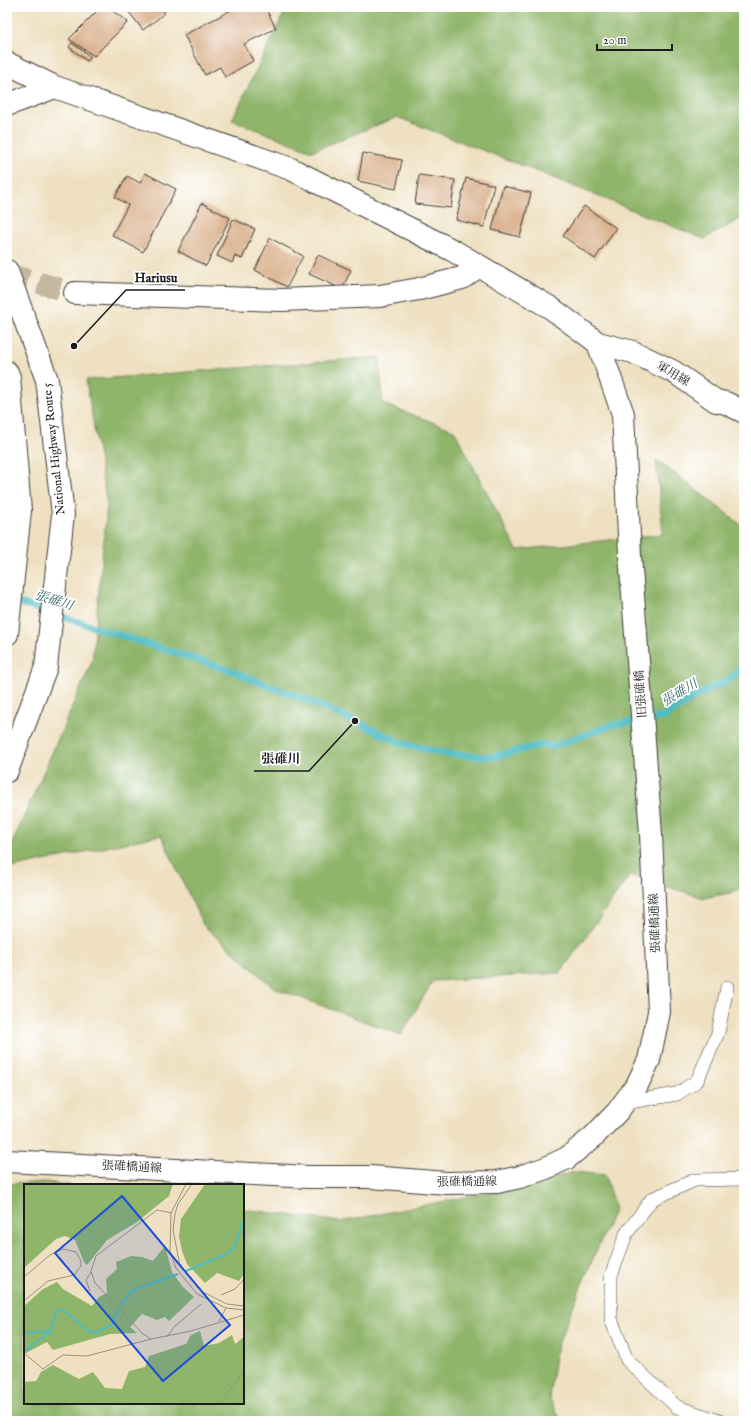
<svg xmlns="http://www.w3.org/2000/svg" width="751" height="1428" viewBox="0 0 751 1428" font-family="'IM FELL English','Noto Serif JP',serif">
	<style>
		.forest { fill: #8fb56a; stroke: #566843 }
		.lines { fill: none; stroke-linecap: round; stroke-linejoin: round }
		.stream { stroke: #4dbcc4; stroke-width: 7 }
		.building { fill: #d7ab84 }
		.minor-tunnel { stroke: #c4b99f; stroke-width: 22; stroke-dasharray: 22 11; stroke-linecap: butt }
		.service-casing { stroke: #3c3935; stroke-width: 14 }
		.minor-casing { stroke: #3c3935; stroke-width: 24 }
		.trunk-casing { stroke: #3c3935; stroke-width: 24 }
		.service { stroke: #fff; stroke-width: 13 }
		.minor { stroke: #fff; stroke-width: 22 }
		.trunk { stroke: #fff; stroke-width: 22 }
		.labels { text-anchor: middle; dominant-baseline: central; stroke-width: 3.5; stroke-linejoin: round; paint-order: stroke }
		.street-label { font-size: 12px; fill: #1c1c1c; stroke: #fff }
		.water-label { font-size: 13px; font-style: italic; fill: #326468; stroke: #fff }
		.inset-river { fill: none; stroke: #4dbcc4; stroke-width: 2 }
		.inset-road { fill: none; stroke: #9a927e; stroke-width: 1 }
		.view { fill: #1d4ed8; fill-opacity: 0.15; stroke: #1d4ed8; stroke-width: 2 }
		.inset-edge { fill: none; stroke: #1c1c1c; stroke-width: 2 }
		.leader { fill: none; stroke: #1c1c1c; stroke-width: 1.5 }
		.callout-dot { fill: #1c1c1c; stroke: #fff; stroke-width: 1.5 }
		.callout-label { font-size: 13px; text-anchor: middle; font-weight: bold; fill: #1c1c1c; stroke: #fff; stroke-width: 3.5; stroke-linejoin: round; paint-order: stroke }
	</style>
	<rect width="100%" height="100%" fill="#fff"/>
	<filter id="ink" filterUnits="userSpaceOnUse"><feTurbulence type="fractalNoise" baseFrequency=".025" numOctaves="2"/><feDisplacementMap in="SourceGraphic" scale="8" xChannelSelector="R" yChannelSelector="G"/><feConvolveMatrix kernelMatrix="1 2 1 2 8 2 1 2 1" color-interpolation-filters="sRGB"/></filter>
	<filter id="wash" filterUnits="userSpaceOnUse"><feTurbulence type="fractalNoise" baseFrequency=".012" numOctaves="4" result="noise"/><feDisplacementMap in="SourceGraphic" scale="16" xChannelSelector="R" yChannelSelector="G"/><feGaussianBlur stdDeviation="0.9" result="paint"/><feColorMatrix in="noise" values="0 0 0 0 0 0 0 0 0 0 0 0 0 0 0 0 0 1.4 0 .05"/><feComposite in="paint" operator="in"/></filter>
	<g filter="url(#wash)">
		<rect width="100%" height="100%" fill="#eee0c0"/>
		<path class="forest" d="M 287,7 L 744,7 L 744,217 L 704,239 L 526,167 L 397,117 L 312,151 L 232,120 Z
			M 379,357 L 383,404 L 454,430 L 517,550 L 663,534 L 656,459 L 744,527 L 744,890 L 704,898 L 630,875 L 560,973 L 433,981 L 401,1035 L 274,988 L 203,925 L 161,835 L 7,869 L 7,855 L 92,662 L 107,505 L 86,380 Z
			M 575,1172 L 605,1175 L 615,1209 L 584,1279 L 556,1349 L 549,1398 L 562,1421 L 7,1421 L 7,1184 L 45,1182 L 70,1185 L 25,1185 L 25,1403 L 243,1403 L 243,1209 L 340,1222 L 526,1185 Z"/>
		<g class="lines">
			<path class="stream" d="M 13,601 L 235,672 L 271,687 L 295,695 L 355,721 L 401,743 L 447,754 L 493,757 L 544,744 L 551,747 L 612,725 L 664,717 L 699,694 L 727,681 L 744,667"/>
		</g>
		<g id="blocks">
			<path class="building" d="M 101,7 L 107,7 L 128,22 L 94,56 L 69,39 Z
				M 125,7 L 161,7 L 165,13 L 143,30 Z
				M 237,7 L 265,7 L 276,28 L 244,44 L 253,61 L 225,77 L 220,67 L 205,75 L 184,35 Z
				M 72,43 L 91,57 L 87,61 L 69,47 Z
				M 363,153 L 402,160 L 396,189 L 358,181 Z
				M 145,173 L 176,189 L 143,252 L 112,235 L 128,205 L 115,197 L 127,176 L 140,183 Z
				M 419,175 L 455,180 L 451,208 L 415,204 Z
				M 466,178 L 494,185 L 484,227 L 456,220 Z
				M 503,186 L 531,193 L 520,237 L 492,230 Z
				M 202,203 L 230,218 L 206,266 L 178,251 Z
				M 584,206 L 616,228 L 595,259 L 563,236 Z
				M 233,219 L 255,229 L 242,259 L 235,256 L 232,263 L 217,256 Z
				M 270,238 L 303,256 L 287,287 L 255,270 Z
				M 318,255 L 351,270 L 342,289 L 309,274 Z"/>
		</g>
	</g>
	<g filter="url(#ink)">
		<use href="#blocks" fill-opacity="0" stroke="#3c3935" stroke-width="1"/>
		<g class="lines">
			<path class="minor-tunnel" d="M 7,274 L 75,293"/>
			<g class="service-casing">
				<path id="service" d="M 624,1103 L 677,1094 L 697,1081 L 718,1033 L 727,987
					M 719,1421 L 677,1407 L 627,1360 L 611,1319 L 611,1276 L 626,1234 L 652,1199 L 695,1180 L 744,1179"/>
			</g>
			<g class="minor-casing">
				<path id="minor" d="M 7,63 L 55,87 L 291,169 L 452,250 L 551,308 L 598,343 L 623,414 L 630,555 L 651,834 L 659,1012 L 649,1060 L 637,1085 L 618,1111 L 593,1137 L 567,1158 L 546,1168 L 520,1177 L 497,1182 L 447,1183 L 371,1177 L 309,1177 L 7,1161
					M 7,105 L 55,87
					M 75,293 L 282,300 L 380,296 L 419,289 L 462,278 L 479,266
					M 598,343 L 633,352 L 674,372 L 716,401 L 726,403 L 744,412"/>
			</g>
			<g class="trunk-casing">
				<path id="trunk" d="M 7,271 L 47,380 L 63,514 L 46,667 L 7,771
					M 7,372 L 9,377 L 20,511 L 7,634"/>
			</g>
			<use href="#service" class="service"/>
			<use href="#minor" class="minor"/>
			<use href="#trunk" class="trunk"/>
		</g>
	</g>
	<g class="labels">
		<g class="street-label">
			<text transform="translate(673 374) rotate(30)">軍用線</text>
			<text transform="translate(54 449) rotate(-96)">National Highway Route 5</text>
			<text transform="translate(641 694) rotate(-94)">旧張碓橋</text>
			<text transform="translate(655 923) rotate(-92)">張碓橋通線</text>
			<text transform="translate(132 1167) rotate(3)">張碓橋通線</text>
			<text transform="translate(467 1182) rotate(-1)">張碓橋通線</text>
		</g>
		<g class="water-label">
			<text transform="translate(54 601) rotate(18)">張碓川</text>
			<text transform="translate(680 693) rotate(-31)">張碓川</text>
		</g>
	</g>
	<g transform="translate(24 1184)">
		<rect width="220" height="220" fill="#eee0c0"/>
		<path d="M 0,0 L 149,0 L 145,12 L 113,38 L 83,56 L 63,81 L 60,78 L 51,56 L 41,52 L 32,55 L 0,84 ZM 181,0 L 220,0 L 220,90 L 215,97 L 193,89 L 181,99 L 163,80 L 158,67 L 155,52 L 157,35 ZM 141,62 L 148,88 L 159,103 L 170,113 L 145,137 L 141,133 L 133,136 L 118,130 L 106,143 L 113,149 L 86,150 L 29,166 L 23,158 L 0,170 L 0,122 L 19,105 L 33,98 L 39,105 L 68,122 L 75,113 L 83,109 L 82,95 L 93,85 L 92,78 L 107,72 L 118,73 L 129,77 ZM 176,147 L 180,162 L 195,159 L 208,151 L 211,160 L 220,153 L 220,220 L 0,220 L 0,198 L 12,197 L 17,188 L 29,181 L 55,195 L 69,188 L 81,204 L 98,205 L 105,187 L 121,183 L 125,172 L 162,160 L 167,151 Z" fill="#8fb56a"/>
		<path class="inset-river" d="M 162,87 L 203,70 L 210,64 L 220,36M 96,122 L 109,106 L 154,90M 0,149 L 25,147M 0,167 L 27,147 L 33,126 L 40,127 L 66,148 L 72,148 L 88,141 L 94,125"/>
		<path class="inset-road" d="M 162,0 L 147,29 L 146,67 L 152,84 L 173,110 L 202,124 L 220,126M 168,0 L 154,20 L 151,30 L 149,46 L 156,82 L 177,107 L 203,120 L 220,122M 148,29 L 133,26 L 72,72 L 67,87 L 71,99 L 119,150 L 127,155 L 167,147 L 220,131M 0,93 L 26,71 L 39,65 L 52,68 L 57,77 L 57,82 L 50,91 L 24,97 L 0,117M 66,107 L 62,96 L 67,88M 197,111 L 211,105 L 220,95M 195,137 L 202,124M 143,153 L 150,143 L 177,120M 0,169 L 19,185 L 39,171 L 63,172 L 127,155M 195,220 L 220,187"/>
		<path class="view" d="M 98,12 L 206,141 L 139,197 L 31,69 Z"/>
		<rect width="220" height="220" class="inset-edge"/>
	</g>
	<path class="leader" d="M74 346L126 290H185M355 721L309 771H254"/>
	<g class="callout-dot">
		<circle cx="74" cy="346" r="4"/>
		<circle cx="355" cy="721" r="4"/>
	</g>
	<g class="callout-label">
		<text x="156" y="282">Hariusu</text>
		<text x="281" y="763">張碓川</text>
	</g>
	<rect width="751" height="1428" fill="none" stroke="#fff" stroke-width="24"/>
	<path d="M597 44v6h75v-6" fill="none" stroke="#1c1c1c" stroke-width="2"/>
	<text x="603" y="44" font-size="12" fill="#1c1c1c" stroke="#ffffff" stroke-width="3" paint-order="stroke">20 m</text>
</svg>
